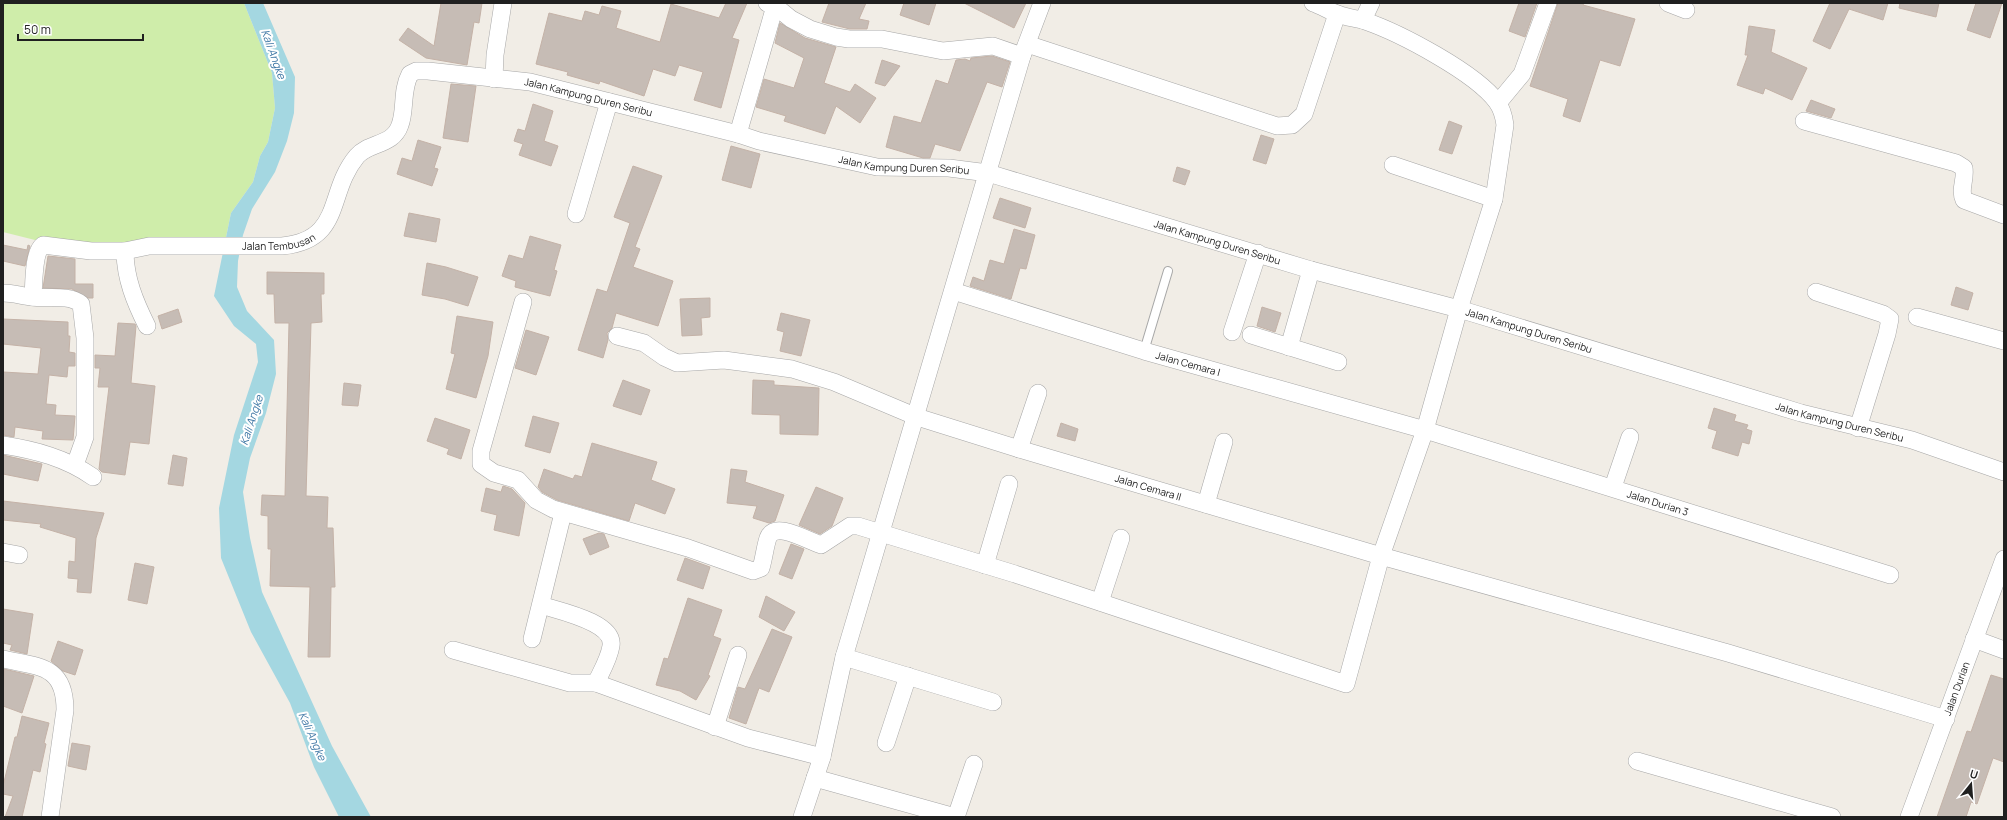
<svg xmlns="http://www.w3.org/2000/svg" width="2007" height="820" viewBox="0 0 2007 820" font-family="Manrope,sans-serif">
	<style>
		.grass { fill: #cfedaa }
		.water { fill: #a4d7e1 }
		.building { fill: #c6bcb5; stroke: #c4b2a7 }
		.lines { fill: none; stroke-linecap: round; stroke-linejoin: round }
		.lane-casing { stroke: #a7a7a7; stroke-width: 10 }
		.street-casing { stroke: #a7a7a7; stroke-width: 18 }
		.lane { stroke: #fff; stroke-width: 8 }
		.street { stroke: #fff; stroke-width: 17 }
		.labels { text-anchor: middle; dominant-baseline: central; stroke-width: 4; stroke-linejoin: round; paint-order: stroke }
		.street-label { font-size: 10px; fill: #202020; stroke: #fff }
		.water-label { font-size: 11px; font-style: italic; fill: #4179a6; stroke: #fff }
	</style>
	<rect width="100%" height="100%" fill="#f1ede6"/>
	<path class="grass" d="M 3,3 L 244,3 L 272,73 L 275,108 L 268,142 L 260,156 L 253,182 L 231,213 L 225,242 L 51,244 L 3,232 Z"/>
	<path class="water" d="M 244,3 L 263,3 L 295,77 L 294,113 L 287,141 L 275,172 L 252,209 L 243,235 L 238,261 L 237,287 L 247,311 L 274,340 L 276,374 L 266,413 L 250,458 L 243,492 L 250,538 L 262,592 L 332,746 L 371,817 L 339,817 L 314,767 L 290,703 L 251,632 L 221,558 L 219,508 L 234,435 L 258,362 L 256,344 L 234,326 L 214,296 L 231,213 L 253,182 L 260,156 L 268,142 L 275,108 L 272,73 Z"/>
	<path class="building" d="M 441,3 L 482,3 L 479,23 L 474,22 L 467,65 L 426,58 L 399,40 L 408,28 L 434,46 Z
		M 726,3 L 747,3 L 732,38 L 739,40 L 721,108 L 694,100 L 703,72 L 679,65 L 675,76 L 653,69 L 644,96 L 600,81 L 599,84 L 567,75 L 568,72 L 536,64 L 549,13 L 582,21 L 585,11 L 599,15 L 602,6 L 621,11 L 616,28 L 660,42 L 671,4 L 719,18 Z
		M 829,3 L 866,3 L 859,19 L 869,21 L 867,29 L 850,29 L 822,22 Z
		M 904,3 L 936,3 L 929,25 L 900,15 Z
		M 964,3 L 1026,3 L 1014,28 Z
		M 1519,3 L 1537,3 L 1525,37 L 1509,31 Z
		M 1558,3 L 1584,3 L 1583,5 L 1635,19 L 1620,66 L 1600,60 L 1580,122 L 1563,116 L 1568,99 L 1530,86 Z
		M 1830,3 L 1888,3 L 1883,20 L 1849,9 L 1830,49 L 1813,41 Z
		M 1900,3 L 1939,3 L 1936,17 L 1899,8 Z
		M 1976,3 L 2002,3 L 1990,38 L 1967,30 Z
		M 780,23 L 805,38 L 836,47 L 824,83 L 850,92 L 855,84 L 876,98 L 860,123 L 836,106 L 825,134 L 784,121 L 786,116 L 756,107 L 764,79 L 794,88 L 804,58 L 775,43 Z
		M 1749,26 L 1775,30 L 1771,52 L 1807,68 L 1792,100 L 1765,88 L 1763,94 L 1737,85 L 1748,55 L 1745,55 Z
		M 992,56 L 1010,62 L 1002,87 L 987,82 L 960,151 L 935,144 L 930,158 L 923,158 L 886,147 L 894,116 L 921,123 L 936,80 L 948,84 L 956,60 L 965,59 L 970,61 L 971,58 Z
		M 882,60 L 900,66 L 885,86 L 875,83 Z
		M 451,84 L 476,86 L 468,142 L 443,138 Z
		M 1811,100 L 1835,109 L 1831,118 L 1806,111 Z
		M 533,104 L 553,111 L 544,141 L 558,146 L 551,166 L 519,155 L 523,144 L 514,141 L 518,129 L 525,131 Z
		M 1449,121 L 1462,126 L 1452,154 L 1439,150 Z
		M 1261,135 L 1274,139 L 1266,164 L 1253,160 Z
		M 418,140 L 441,147 L 434,168 L 438,169 L 432,186 L 397,174 L 402,158 L 412,161 Z
		M 731,146 L 760,154 L 751,188 L 722,180 Z
		M 633,166 L 662,176 L 635,247 L 640,249 L 633,267 L 673,281 L 658,326 L 616,313 L 612,328 L 607,333 L 608,340 L 603,358 L 578,350 L 597,289 L 607,292 L 630,223 L 614,217 Z
		M 1177,167 L 1190,171 L 1185,185 L 1173,181 Z
		M 1000,198 L 1031,208 L 1025,228 L 993,218 Z
		M 409,213 L 440,219 L 436,242 L 404,236 Z
		M 1014,229 L 1035,235 L 1026,269 L 1020,268 L 1011,299 L 970,286 L 973,277 L 984,281 L 990,260 L 1004,264 Z
		M 530,236 L 561,245 L 554,270 L 557,271 L 550,296 L 515,287 L 516,281 L 502,276 L 509,255 L 523,259 Z
		M 3,245 L 27,250 L 28,245 L 30,246 L 25,266 L 3,261 Z
		M 48,256 L 75,259 L 75,284 L 93,284 L 93,298 L 88,298 L 72,289 L 43,288 Z
		M 427,263 L 446,267 L 478,277 L 468,306 L 445,299 L 422,295 Z
		M 267,272 L 324,273 L 324,294 L 321,294 L 322,322 L 311,323 L 306,496 L 328,497 L 327,528 L 333,528 L 335,587 L 331,587 L 330,657 L 308,657 L 310,587 L 270,586 L 271,549 L 268,549 L 268,516 L 261,515 L 262,495 L 285,496 L 289,323 L 275,323 L 274,294 L 267,294 Z
		M 1956,287 L 1973,293 L 1968,310 L 1951,305 Z
		M 710,298 L 710,317 L 701,318 L 702,335 L 682,336 L 680,299 Z
		M 1262,307 L 1281,313 L 1275,332 L 1257,326 Z
		M 178,309 L 182,322 L 162,329 L 158,316 Z
		M 781,313 L 810,320 L 801,356 L 780,351 L 784,332 L 777,330 Z
		M 457,316 L 493,322 L 488,356 L 476,398 L 446,389 L 455,354 L 451,353 Z
		M 3,319 L 68,322 L 68,336 L 70,336 L 69,352 L 75,353 L 75,366 L 68,366 L 67,377 L 49,375 L 46,404 L 56,405 L 55,415 L 75,416 L 73,440 L 42,439 L 43,431 L 15,427 L 14,437 L 3,435 L 3,372 L 38,374 L 41,348 L 3,344 Z
		M 118,323 L 135,324 L 136,326 L 131,383 L 155,386 L 149,444 L 130,442 L 125,475 L 102,472 L 99,469 L 109,387 L 98,387 L 100,368 L 95,368 L 95,355 L 115,356 Z
		M 526,330 L 549,337 L 536,375 L 515,368 Z
		M 623,380 L 650,390 L 641,415 L 613,406 Z
		M 753,380 L 774,381 L 774,385 L 819,388 L 818,435 L 780,434 L 780,415 L 752,414 Z
		M 344,383 L 361,385 L 358,406 L 342,405 Z
		M 1714,408 L 1736,415 L 1734,421 L 1748,425 L 1746,429 L 1752,431 L 1749,444 L 1742,442 L 1738,456 L 1712,448 L 1717,431 L 1708,428 Z
		M 533,416 L 559,423 L 550,453 L 525,446 Z
		M 435,418 L 470,430 L 461,459 L 447,454 L 449,449 L 427,441 Z
		M 1061,423 L 1078,429 L 1075,441 L 1057,436 Z
		M 592,443 L 657,462 L 651,480 L 675,489 L 665,514 L 635,503 L 629,521 L 557,500 L 542,492 L 538,487 L 544,469 L 573,479 L 575,475 L 582,477 Z
		M 3,455 L 42,464 L 38,481 L 3,474 Z
		M 173,455 L 187,458 L 183,486 L 168,484 Z
		M 731,469 L 747,471 L 745,482 L 784,495 L 775,521 L 769,523 L 753,518 L 757,506 L 727,503 Z
		M 503,486 L 512,489 L 525,503 L 519,536 L 494,530 L 497,515 L 481,511 L 486,488 L 501,492 Z
		M 816,487 L 843,498 L 832,526 L 820,534 L 799,525 Z
		M 3,501 L 104,513 L 96,538 L 91,593 L 77,592 L 78,579 L 68,578 L 69,561 L 75,562 L 76,538 L 40,527 L 41,524 L 3,520 Z
		M 599,533 L 604,534 L 609,547 L 590,555 L 583,539 Z
		M 791,544 L 804,549 L 792,579 L 779,574 Z
		M 685,558 L 710,567 L 703,589 L 677,580 Z
		M 135,563 L 154,567 L 147,604 L 128,600 Z
		M 766,596 L 795,612 L 784,631 L 759,617 Z
		M 688,598 L 722,610 L 713,636 L 721,639 L 708,675 L 710,676 L 696,700 L 680,691 L 656,685 L 664,658 L 668,659 Z
		M 3,609 L 33,614 L 27,654 L 10,650 L 12,645 L 3,643 Z
		M 772,629 L 792,637 L 769,692 L 759,688 L 746,724 L 729,718 L 738,687 L 745,689 Z
		M 58,641 L 83,650 L 75,675 L 63,671 L 51,661 Z
		M 4,669 L 34,676 L 22,713 L 3,706 Z
		M 1991,675 L 2004,679 L 2004,762 L 1993,758 L 1977,804 L 1971,802 L 1966,817 L 1937,817 L 1967,731 L 1971,732 Z
		M 22,716 L 49,723 L 44,743 L 46,744 L 40,772 L 33,770 L 22,817 L 5,817 L 13,796 L 3,794 L 3,786 L 15,737 L 17,737 Z
		M 72,743 L 90,746 L 86,770 L 68,766 Z"/>
	<g class="lines">
		<g class="lane-casing">
			<path id="lane" d="M 1144,351 L 1168,271"/>
		</g>
		<g class="street-casing">
			<g id="street">
				<path d="M 767,3 L 775,6 L 791,19 L 810,29 L 836,37 L 849,39 L 882,39 L 943,51 L 993,46 L 1022,56"/>
				<path d="M 1668,3 L 1686,10"/>
				<path d="M 1363,20 L 1371,3"/>
				<path d="M 1027,44 L 1277,126 L 1292,125 L 1304,114 L 1337,14"/>
				<path d="M 494,79 L 495,55 L 503,3"/>
				<path d="M 1498,103 L 1522,74 L 1548,3"/>
				<path d="M 1804,121 L 1956,163 L 1964,168 C 1966,180 1959,189 1964,200 L 2004,215"/>
				<path d="M 738,134 L 775,6"/>
				<path d="M 1393,165 L 1494,199"/>
				<path d="M 576,214 L 609,102"/>
				<path d="M 125,251 C 125,278 135,302 147,326"/>
				<path id="s1" d="M 953,291 L 1144,351 L 1425,430 L 1890,575"/>
				<path d="M 1816,292 L 1883,314 L 1890,319 L 1887,334 L 1858,428"/>
				<path d="M 3,293 C 13,293 22,296 32,297 C 47,299 69,294 81,304 L 85,338 L 85,437 L 75,465"/>
				<path id="s2" d="M 33,297 C 34,285 33,252 43,245 L 91,251 L 125,251 L 149,246 L 282,246 C 344,240 326,193 357,156 C 369,142 393,146 400,125 C 406,109 401,91 410,74 L 416,71 L 428,71 L 530,82 L 738,134 L 759,141 L 877,167 L 949,168 L 988,173 L 1311,270 L 1459,309 L 1801,413 L 1912,440 L 2004,472"/>
				<path d="M 523,302 L 481,451 L 481,464 L 494,473 L 518,480 L 536,500 L 553,509 L 688,548 L 753,571 L 761,568 C 764,558 765,547 768,538 C 775,520 808,541 821,545 L 850,526 L 858,526 L 1015,574 L 1346,684 L 1381,556 L 1425,430 L 1459,309 L 1494,199 L 1505,125 C 1504,117 1502,109 1497,102 C 1476,73 1400,33 1365,21 C 1356,18 1347,18 1338,14 C 1329,11 1322,6 1313,3"/>
				<path d="M 1917,317 L 2004,341"/>
				<path d="M 1232,332 L 1258,253"/>
				<path d="M 1251,335 L 1338,362"/>
				<path id="s3" d="M 617,336 L 644,343 L 664,357 L 677,363 L 724,360 L 792,369 L 834,382 L 917,417 L 1019,449 L 1381,556 L 1728,653 L 1946,719"/>
				<path d="M 1289,347 L 1311,270"/>
				<path d="M 3,445 C 35,450 66,458 93,477"/>
				<path d="M 1019,449 L 1038,393"/>
				<path d="M 1613,487 L 1630,437"/>
				<path d="M 1206,504 L 1224,442"/>
				<path d="M 3,552 L 19,555"/>
				<path d="M 985,565 L 1009,484"/>
				<path d="M 1100,602 L 1121,538"/>
				<path d="M 532,639 L 563,513"/>
				<path d="M 1974,639 L 2004,650"/>
				<path d="M 453,650 L 570,683 L 596,683 C 601,672 609,659 611,646 C 615,622 559,611 541,605"/>
				<path d="M 844,657 L 993,702"/>
				<path d="M 3,659 C 39,667 65,665 65,710 L 50,817"/>
				<path d="M 596,683 L 748,738 L 822,757"/>
				<path d="M 715,727 L 738,655"/>
				<path d="M 886,743 L 908,676"/>
				<path d="M 1637,761 L 1832,817"/>
				<path d="M 815,778 L 955,817"/>
				<path d="M 802,817 L 822,757 L 844,657 L 1022,56 L 1042,3"/>
				<path d="M 956,817 L 974,764"/>
				<path id="s4" d="M 1909,817 L 2004,559"/>
			</g>
		</g>
		<use href="#lane" class="lane"/>
		<use href="#street" class="street"/>
	</g>
	<g class="labels">
		<g class="street-label">
			<text stroke="none"><textPath href="#s2" startOffset="708">Jalan Kampung Duren Seribu</textPath></text>
			<text stroke="none"><textPath href="#s2" startOffset="1032">Jalan Kampung Duren Seribu</textPath></text>
			<text stroke="none"><textPath href="#s2" startOffset="291">Jalan Tembusan</textPath></text>
			<text stroke="none"><textPath href="#s2" startOffset="1356">Jalan Kampung Duren Seribu</textPath></text>
			<text stroke="none"><textPath href="#s2" startOffset="1680">Jalan Kampung Duren Seribu</textPath></text>
			<text stroke="none"><textPath href="#s1" startOffset="246">Jalan Cemara I</textPath></text>
			<text stroke="none"><textPath href="#s2" startOffset="2004">Jalan Kampung Duren Seribu</textPath></text>
			<text stroke="none"><textPath href="#s3" startOffset="558">Jalan Cemara II</textPath></text>
			<text stroke="none"><textPath href="#s1" startOffset="736">Jalan Durian 3</textPath></text>
			<text stroke="none"><textPath href="#s4" startOffset="137">Jalan Durian</textPath></text>
		</g>
		<g class="water-label">
			<text transform="translate(274 54) rotate(70)">Kali Angke</text>
			<text transform="translate(251 420) rotate(-72)">Kali Angke</text>
			<text transform="translate(313 736) rotate(66)">Kali Angke</text>
		</g>
	</g>
	<rect width="2007" height="820" fill="none" stroke="#202020" stroke-width="8"/>
	<g transform="translate(1971 784) rotate(17)" stroke="#ffffff" stroke-width="3" paint-order="stroke">
	<path d="M0-3L7 15L0 10L-7 15Z" fill="#202020"/>
	<text y="-6" font-size="11" font-weight="bold" text-anchor="middle" fill="#202020">U</text>
	</g>
	<path d="M18 34v6h125v-6" fill="none" stroke="#202020" stroke-width="2"/>
	<text x="24" y="34" font-size="12" fill="#202020" stroke="#ffffff" stroke-width="3" paint-order="stroke">50 m</text>
</svg>
